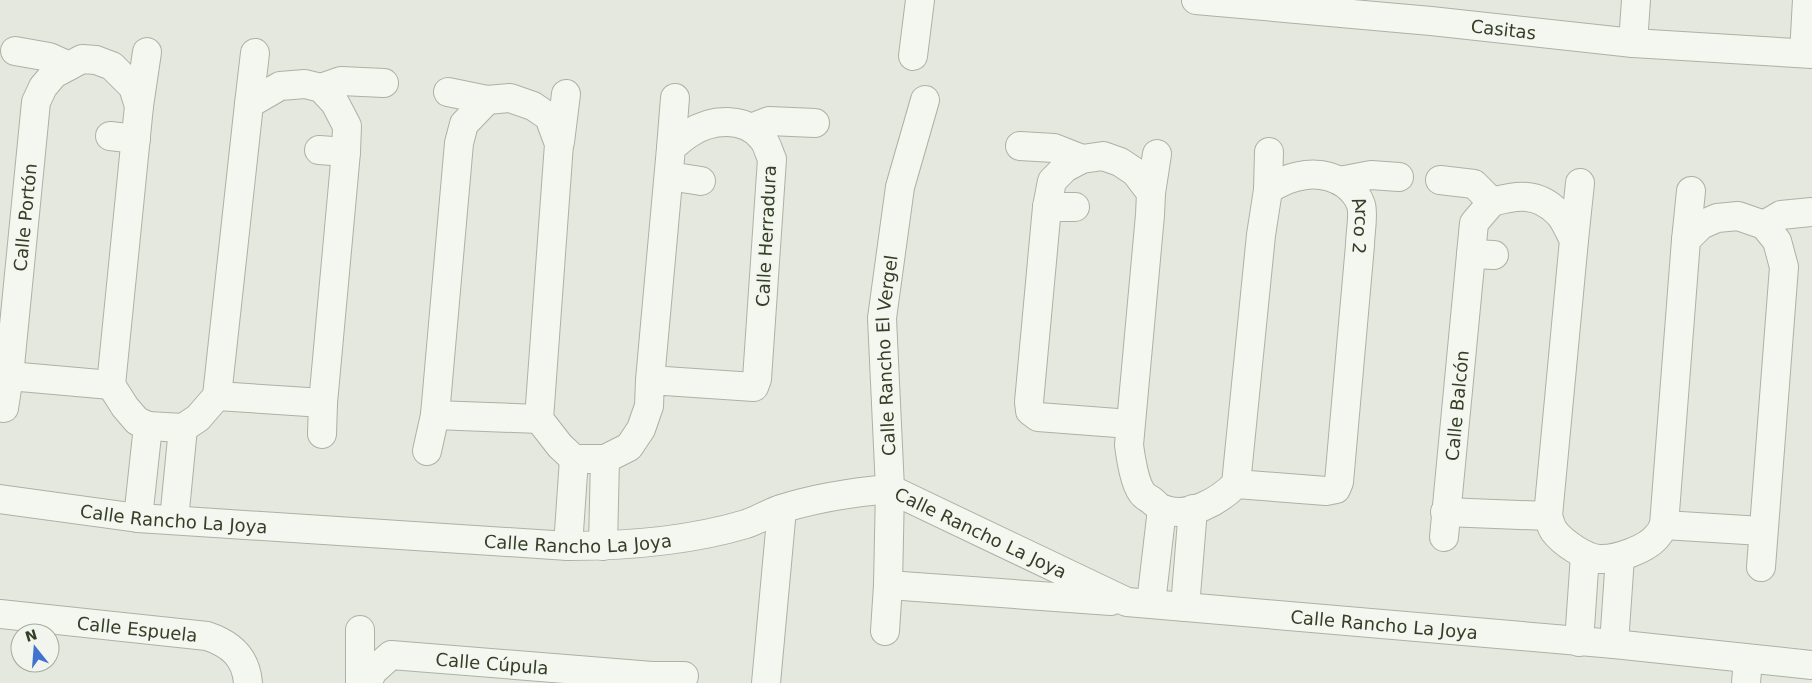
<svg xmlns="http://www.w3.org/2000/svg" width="1812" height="683" viewBox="0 0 1812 683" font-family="'DejaVu Sans',sans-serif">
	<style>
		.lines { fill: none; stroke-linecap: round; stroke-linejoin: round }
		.minor-casing { stroke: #acb2a3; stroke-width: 30 }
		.minor { stroke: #f4f6f0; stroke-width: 28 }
		.labels { text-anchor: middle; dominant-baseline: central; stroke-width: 4; stroke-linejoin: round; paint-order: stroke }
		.street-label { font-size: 18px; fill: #343f27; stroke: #f2f5ed }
	</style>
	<rect width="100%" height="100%" fill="#e4e8de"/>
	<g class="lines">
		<g class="minor-casing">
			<g id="minor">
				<path id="s1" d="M 1196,0 L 1431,21 L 1633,43 L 1812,54"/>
				<path d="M 1633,43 L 1636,0"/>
				<path d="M 15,51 L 49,57 L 69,66"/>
				<path d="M 1804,53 L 1807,0"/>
				<path d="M 913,56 L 920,0"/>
				<path d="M 321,88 L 341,81 L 384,83"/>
				<path d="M 448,92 L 487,100 L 510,98 L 533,106 L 549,117 L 559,144 L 539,419 L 560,446 L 574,459 L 605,459 L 629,447 L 641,429 L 649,406 L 650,380 L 671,148 C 677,143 683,137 690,133 C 711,119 745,116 762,138 C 767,143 769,153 772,159 L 757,379 L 754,387 L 650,380"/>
				<path d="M 249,104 L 255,53"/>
				<path d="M 139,106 L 147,52"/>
				<path d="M 751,128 L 769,121 L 815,123"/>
				<path d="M 110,136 L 136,139"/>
				<path d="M 560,142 L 566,94"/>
				<path d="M 1020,146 L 1054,148 L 1082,159"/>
				<path d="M 671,148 L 675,98"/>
				<path d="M 319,150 L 346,152"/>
				<path d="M 669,176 L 701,181"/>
				<path d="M 1440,180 L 1474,184 L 1492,202"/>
				<path d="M 1340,181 L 1371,175 L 1399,177"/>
				<path d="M 1268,190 L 1269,152"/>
				<path d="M 1151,193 L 1157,154"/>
				<path d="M 1492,202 C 1517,195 1538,192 1558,213 C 1565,219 1569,232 1574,240 L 1548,516 C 1550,521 1551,527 1554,531 C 1562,542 1585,558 1599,559 C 1616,560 1648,549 1658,535 C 1661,532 1662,528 1664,525 L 1686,240 L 1701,225 L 1717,218 L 1738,216 L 1764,225 L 1777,241 L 1784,267 L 1761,567"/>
				<path d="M 1047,207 L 1075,207"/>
				<path d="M 1764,225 L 1781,215 L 1812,212"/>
				<path d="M 1574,240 L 1580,183"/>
				<path d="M 1686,240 L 1691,191"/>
				<path d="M 1471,254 L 1494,255"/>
				<path d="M 9,376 L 111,385"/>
				<path d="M 217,396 L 323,403"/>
				<path id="s2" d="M 4,408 L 9,376 L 36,102 L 43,87 L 54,74 L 82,59 L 96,60 L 112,66 L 133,87 L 139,106 L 111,385 L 125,407 L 137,421 L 148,426 L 183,428 L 198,418 L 217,396 L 249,104 L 280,86 L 305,84 L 321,88 L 335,103 L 347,126 L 346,152 L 323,403 L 322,434"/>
				<path d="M 435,415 L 539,419"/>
				<path id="s3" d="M 1130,424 L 1038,417 L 1030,411 L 1029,402 L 1047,207 L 1052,181 L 1065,168 L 1082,159 L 1103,156 L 1120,162 L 1135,172 L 1151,193 L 1150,215 L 1129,445 C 1131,459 1134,482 1142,493 C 1144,496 1148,498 1151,500 C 1155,503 1159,508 1163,509 C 1189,519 1219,501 1236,484 L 1261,235 L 1268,190 C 1291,174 1320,168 1345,184 C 1353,190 1358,196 1361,205 C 1364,215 1360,234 1360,245 L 1339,482 L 1336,489 L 1326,491 L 1236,484"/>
				<path d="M 427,451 L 435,415 L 459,143 L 464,124 L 487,100"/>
				<path id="s4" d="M 0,499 L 138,518 L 568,546 C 627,546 689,541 746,524 C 758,520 769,513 781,509 C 816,498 855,492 890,489 L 1127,602 L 1614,644 L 1812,665"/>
				<path d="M 1445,512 L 1548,516"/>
				<path d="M 138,518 L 148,426"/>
				<path d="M 174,520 L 183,428"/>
				<path d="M 1664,525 L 1762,531"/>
				<path id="s5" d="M 1444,537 L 1474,223 L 1492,202"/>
				<path d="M 568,546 L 574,459"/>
				<path d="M 603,546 L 605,459"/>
				<path d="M 888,585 L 1111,601"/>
				<path d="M 1151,603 L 1162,509"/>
				<path d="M 1185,607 L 1193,509"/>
				<path id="s6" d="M 0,614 L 207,636 C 231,644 246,657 248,683"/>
				<path id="s7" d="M 885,631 L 888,585 L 890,489 L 882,318 L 900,187 L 925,100"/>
				<path d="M 1579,642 L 1585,555"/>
				<path d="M 1614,644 L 1620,557"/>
				<path d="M 360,683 L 360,630"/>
				<path id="s8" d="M 367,683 L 373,671 L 391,655 L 652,676 L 684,676"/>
				<path d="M 766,683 L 782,509"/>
				<path d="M 1746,683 L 1748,659"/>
			</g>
		</g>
		<use href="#minor" class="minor"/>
	</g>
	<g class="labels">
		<g class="street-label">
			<text stroke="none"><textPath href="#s1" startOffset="309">Casitas</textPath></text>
			<text stroke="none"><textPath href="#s2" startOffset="192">Calle Portón</textPath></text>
			<text stroke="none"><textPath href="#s3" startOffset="1291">Arco 2</textPath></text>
			<text transform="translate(766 236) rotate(-87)">Calle Herradura</text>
			<text stroke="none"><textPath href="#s7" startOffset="276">Calle Rancho El Vergel</textPath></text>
			<text stroke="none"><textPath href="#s5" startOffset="132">Calle Balcón</textPath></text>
			<text stroke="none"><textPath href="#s4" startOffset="175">Calle Rancho La Joya</textPath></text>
			<text stroke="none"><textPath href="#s4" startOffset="1000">Calle Rancho La Joya</textPath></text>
			<text stroke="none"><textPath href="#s4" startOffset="580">Calle Rancho La Joya</textPath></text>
			<text stroke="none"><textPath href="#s4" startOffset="1420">Calle Rancho La Joya</textPath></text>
			<text stroke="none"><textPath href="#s6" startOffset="138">Calle Espuela</textPath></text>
			<text stroke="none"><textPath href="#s8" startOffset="139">Calle Cúpula</textPath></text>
		</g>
	</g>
	<g transform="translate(35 648) rotate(343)"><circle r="24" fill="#f2f5ed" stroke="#a6ac9e"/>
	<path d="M0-4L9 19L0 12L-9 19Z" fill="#4072d0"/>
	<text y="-8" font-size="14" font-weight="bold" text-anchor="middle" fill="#343f27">N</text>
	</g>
</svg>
